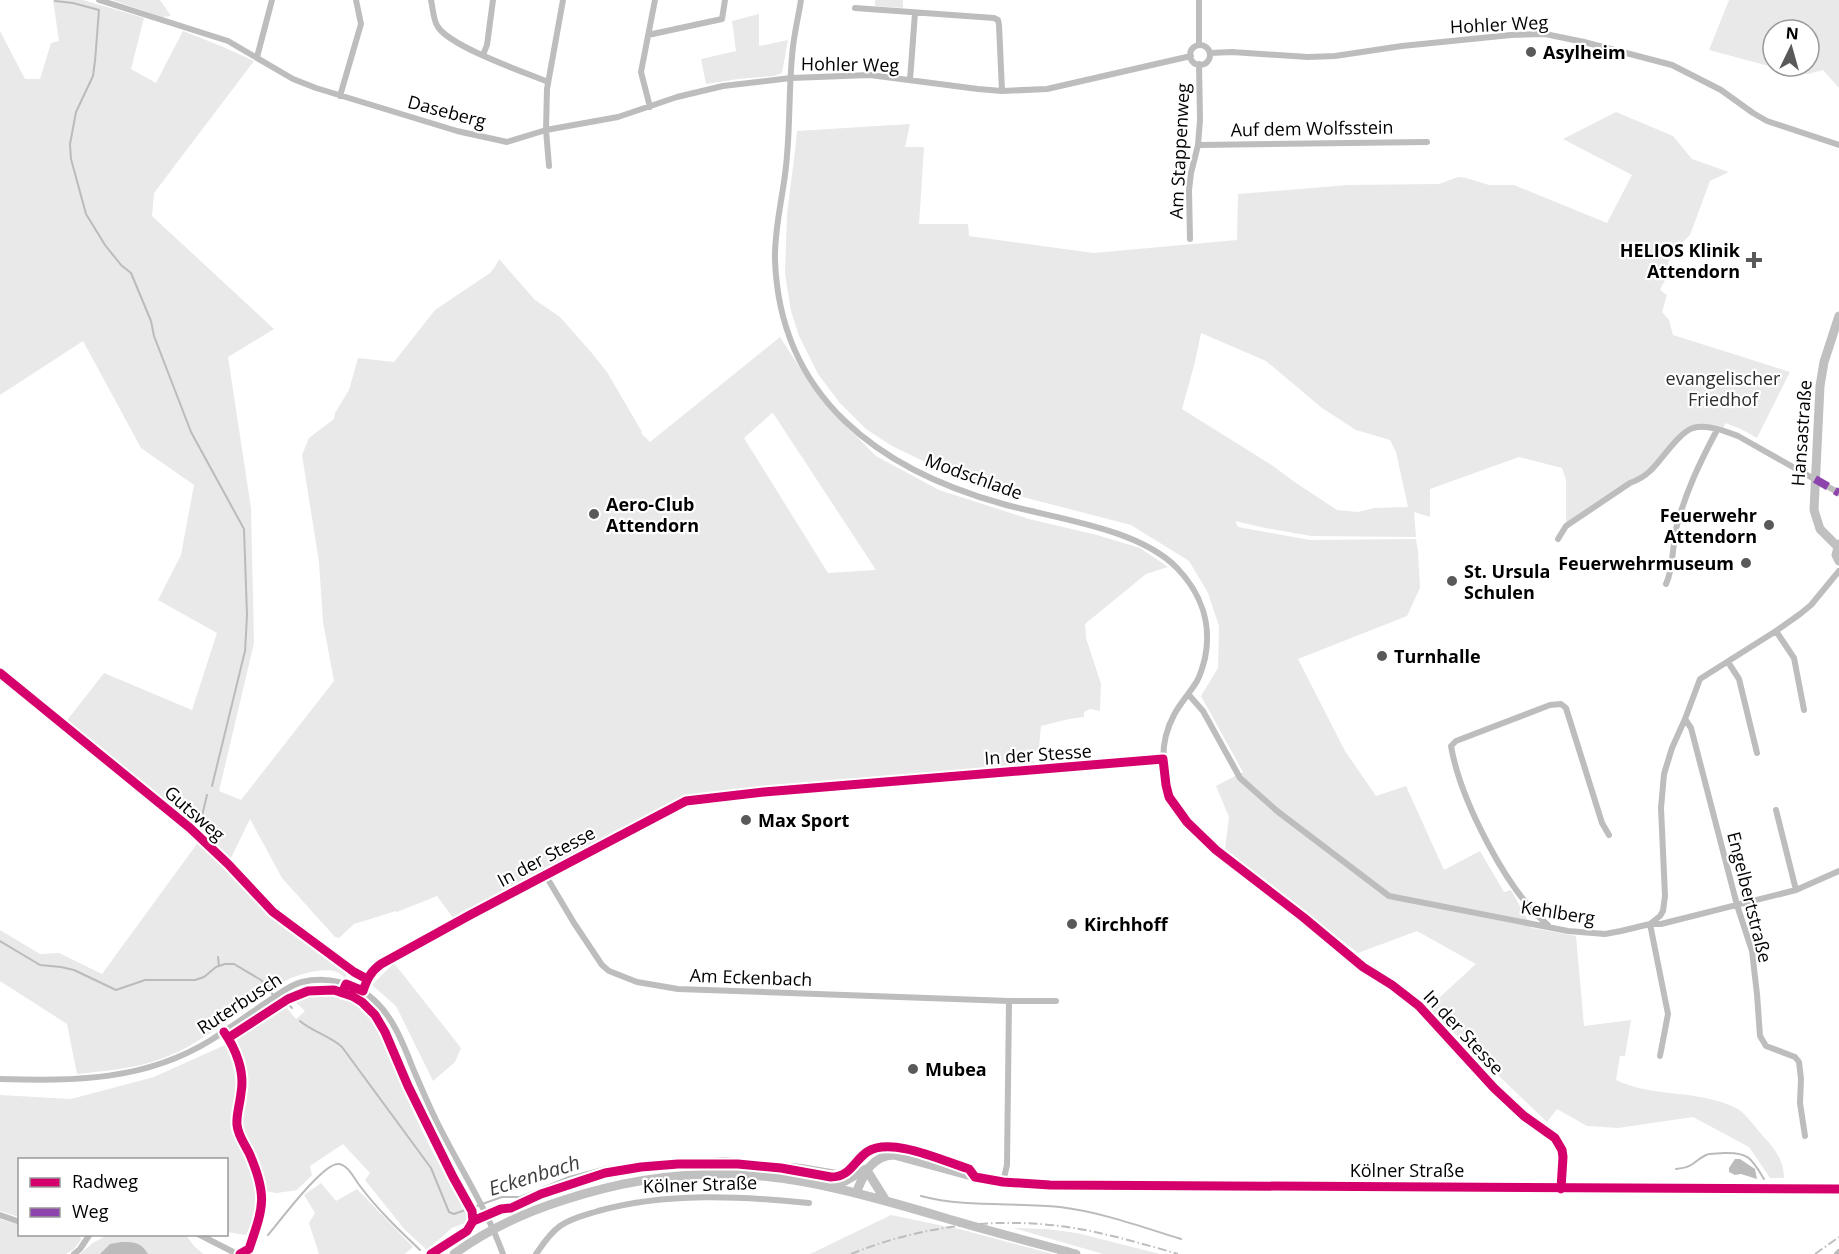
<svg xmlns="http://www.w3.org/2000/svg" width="1839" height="1254" viewBox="0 0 1839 1254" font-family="'Open Sans',sans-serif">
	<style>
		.green { fill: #e9e9e9; fill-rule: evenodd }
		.water { fill: #bbb }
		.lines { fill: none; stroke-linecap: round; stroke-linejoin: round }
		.stream { stroke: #bbb; stroke-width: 2 }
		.street { stroke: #bdbdbd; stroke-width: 6 }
		.secondary { stroke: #c0c0c0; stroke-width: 9 }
		.rail { stroke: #bdbdbd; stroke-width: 2; stroke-dasharray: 9 3 1.5 3; stroke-linecap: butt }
		.quiet { stroke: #8e44ad; stroke-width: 8; stroke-dasharray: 15 8; stroke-linecap: butt }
		.cycleway-casing { stroke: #fff; stroke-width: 13 }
		.cycleway { stroke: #d6006c; stroke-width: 9 }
		.poi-dot { fill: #595959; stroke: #fff; stroke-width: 2 }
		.labels { text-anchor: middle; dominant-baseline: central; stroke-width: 4.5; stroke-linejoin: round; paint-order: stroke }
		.street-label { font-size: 18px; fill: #000; stroke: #fff }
		.poi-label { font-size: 18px; font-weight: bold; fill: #000; stroke: #fff; text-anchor: start }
		.park-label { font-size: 18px; fill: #2e2e2e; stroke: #fff }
		.water-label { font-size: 20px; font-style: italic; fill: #3f3f3f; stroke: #fff }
	</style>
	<rect width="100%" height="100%" fill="#fff"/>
	<path class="green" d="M 53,0 L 83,0 L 144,18 L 131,69 L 156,83 L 183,31 L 221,46 L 254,61 L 154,193 L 152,216 L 274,329 L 228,357 L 251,508 L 254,643 L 219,791 L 241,800 L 334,681 L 323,622 L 319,562 L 302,455 L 309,438 L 334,419 L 335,413 L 349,390 L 358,358 L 394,362 L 435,310 L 490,273 L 495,267 L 499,259 L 535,300 L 560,317 L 591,352 L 607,372 L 642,432 L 641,433 L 650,442 L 780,337 L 811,385 L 842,422 L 876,456 L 939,490 L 1029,519 L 1097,535 L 1140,548 L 1168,567 L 1146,574 L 1085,624 L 1086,638 L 1101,684 L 1100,711 L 1090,709 L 1084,712 L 1084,717 L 1069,719 L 1041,726 L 1039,748 L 1027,759 L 1045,767 L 683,799 L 453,918 L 437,896 L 397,912 L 396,911 L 354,924 L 339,938 L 335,937 L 282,878 L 250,819 L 230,860 L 202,834 L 65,723 L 104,673 L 192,710 L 217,633 L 158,600 L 181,555 L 194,485 L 141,448 L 83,341 L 0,395 L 0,31 L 25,79 L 40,79 L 51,43 L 59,41 ZM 772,413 L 773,413 L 876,570 L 828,573 L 744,438 Z
		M 112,0 L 160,0 L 171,16 L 162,17 Z
		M 875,0 L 903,0 L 903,8 L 875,6 Z
		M 1729,0 L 1839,0 L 1839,88 L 1823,70 L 1808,74 L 1795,73 L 1709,50 ZM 1773,30 L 1809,30 L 1809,66 L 1773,66 Z
		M 759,14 L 759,46 L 788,40 L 782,73 L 774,76 L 738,79 L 706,84 L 701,59 L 736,51 L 732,21 Z
		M 1616,112 L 1673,136 L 1692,159 L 1729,172 L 1710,181 L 1690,235 L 1672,253 L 1667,267 L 1666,278 L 1660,290 L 1667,295 L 1662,312 L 1669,320 L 1673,335 L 1790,372 L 1757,438 L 1741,429 L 1725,423 L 1723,431 L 1690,429 L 1650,471 L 1566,526 L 1566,480 L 1562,468 L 1519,457 L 1430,489 L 1430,517 L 1414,512 L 1416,537 L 1311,536 L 1265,528 L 1235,521 L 1238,527 L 1310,540 L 1416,539 L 1418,551 L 1420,588 L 1407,616 L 1298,659 L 1345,751 L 1376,796 L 1406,786 L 1444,870 L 1480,851 L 1504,892 L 1511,890 L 1532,928 L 1576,936 L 1584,1026 L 1631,1020 L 1625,1056 L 1620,1056 L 1616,1080 C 1653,1098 1698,1089 1736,1108 C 1745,1112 1757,1130 1765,1138 C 1775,1149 1784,1161 1784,1178 L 1770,1178 L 1749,1147 L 1693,1117 L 1618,1128 L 1587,1126 L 1557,1109 L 1547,1122 L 1428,1008 L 1476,964 L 1417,931 L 1358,953 L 1225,849 L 1229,817 L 1216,786 L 1243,772 L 1201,696 L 1218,668 L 1219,626 L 1208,593 L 1189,561 L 1131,525 L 969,483 L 892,446 L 866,429 L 839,402 L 818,374 L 799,336 L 791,311 L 785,274 L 787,214 L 795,151 L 797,131 L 910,124 L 905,147 L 924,147 L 919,224 L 968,224 L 969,236 L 1094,253 L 1237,240 L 1238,194 L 1348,185 L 1439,184 L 1458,177 L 1466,178 L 1489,185 L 1514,185 L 1607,223 L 1632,175 L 1563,139 ZM 1201,333 L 1266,361 L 1322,408 L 1356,430 L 1390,440 L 1396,452 L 1408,507 L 1374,508 L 1358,512 L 1337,510 L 1296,483 L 1273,466 L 1182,409 L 1195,362 Z
		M 199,841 L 271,915 L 349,971 L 345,978 C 336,969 328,970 316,971 C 269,978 239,1018 199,1040 C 187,1048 172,1055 158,1060 C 134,1069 102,1071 77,1074 L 67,1024 L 0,981 L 0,930 L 40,954 L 59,953 L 102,974 Z
		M 394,963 L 461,1048 L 455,1062 L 433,1081 L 396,1006 L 372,985 Z
		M 327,992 C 344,996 359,1002 371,1015 C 390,1037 399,1080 411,1107 C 428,1146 450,1183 470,1221 L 452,1228 L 427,1250 L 405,1230 L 365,1180 L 370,1173 L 343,1144 L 310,1166 L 312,1175 L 297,1190 L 277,1193 L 256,1190 C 260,1209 255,1217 246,1235 L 227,1232 L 226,1160 L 20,1160 L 19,1217 L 0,1211 L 0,1095 L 71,1099 L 154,1077 L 227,1044 C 242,1067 238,1081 236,1105 L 247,1099 L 244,1069 L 234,1039 L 286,1007 L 296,1019 L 305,1011 L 293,1000 L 308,994 Z
		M 321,1183 L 336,1201 L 357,1189 L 413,1247 L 405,1254 L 319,1254 L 309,1223 L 315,1213 L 304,1195 Z
		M 891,1215 L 963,1230 L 1053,1254 L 810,1254 Z
		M 0,1219 L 19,1225 L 20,1234 L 80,1235 L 81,1240 L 74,1249 L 66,1254 L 0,1254 Z
		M 1013,1228 L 1047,1229 L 1077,1233 L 1160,1254 L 1103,1254 Z
		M 109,1234 L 186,1235 L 194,1246 L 203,1254 L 80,1254 L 93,1243 Z"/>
	<path class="water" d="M 1735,1159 L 1740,1159 L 1755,1169 L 1757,1179 L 1741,1174 L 1735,1175 L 1729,1172 L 1729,1168 Z
		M 121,1242 C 134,1242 141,1242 148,1254 L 100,1254 L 110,1244 Z"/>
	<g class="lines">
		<path class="stream" d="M 55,1 L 73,3 L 99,10 L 95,61 L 93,76 L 76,112 L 70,144 L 71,159 L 86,214 L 105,245 L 121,265 L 131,273 L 151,321 L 154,336 L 191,432 L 244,529 L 247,615 L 245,652 L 245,651 L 212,786
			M 201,827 L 202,816 L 207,795
			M 0,941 L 40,965 L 61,967 L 74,970 L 116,990 L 145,980 L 195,980 L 204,977 L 216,967 L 225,964 L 234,964 L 261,980 L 270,988 L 272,994 L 285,1001 L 292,1008
			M 218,957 L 219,966
			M 300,1021 C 313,1032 330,1036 342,1047 L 431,1168 L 449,1212 L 454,1214 L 502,1197 L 520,1197 L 569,1177 L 606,1167 L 724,1158 L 802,1165 L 837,1171
			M 1676,1169 C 1695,1167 1692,1162 1706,1155 C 1710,1153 1719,1154 1724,1153 C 1749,1152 1752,1159 1764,1179
			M 921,1196 C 965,1208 1015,1202 1060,1207 C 1101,1212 1142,1227 1181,1239
			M 268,1235 C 280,1221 322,1164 338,1164 C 348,1164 355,1180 360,1186 C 378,1210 399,1230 420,1250"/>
		<path class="street" d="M 99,0 L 228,41 L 293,79 L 316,88 L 457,131 L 507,142 L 546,130 L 618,117 L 677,97 L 723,86 L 791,78 L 870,75 L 978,89 L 1002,91 L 1047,89 L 1191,56
			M 431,0 C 433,8 433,20 438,27 C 451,47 524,72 548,82
			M 801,0 C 798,19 793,38 792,57 C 789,89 790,122 787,155 C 785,190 774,225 775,260 C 780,398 880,470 1003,504 C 1056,519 1138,528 1177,568 C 1201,593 1212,624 1205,658 C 1203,666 1201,674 1197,681 C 1190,693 1180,703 1174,715 C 1156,748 1161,794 1186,822 C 1220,857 1262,885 1300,915 C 1321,932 1341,952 1363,968 C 1381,980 1401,990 1417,1004 C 1427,1013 1436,1024 1445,1034 C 1463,1055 1481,1075 1501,1094 C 1509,1101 1516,1110 1525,1116 C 1538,1126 1554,1132 1561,1148 C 1565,1160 1562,1176 1561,1189
			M 1199,0 L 1199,45
			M 855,8 L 994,18 L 998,20 L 999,25 L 1002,91
			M 648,35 L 722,19 L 725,0
			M1190 55a10 10 0 1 1 20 0a10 10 0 1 1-20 0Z
			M 1210,53 L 1232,52 L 1308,57 L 1335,56 L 1402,46 L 1511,35 L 1545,34 L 1584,42 L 1672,65 L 1721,90 L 1753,113 L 1767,121 L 1839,145
			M 483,55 L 487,45 L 493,0
			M 257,57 L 272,0
			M 910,80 L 915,13
			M 340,96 L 361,24 L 356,0
			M 650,107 L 641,72 L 655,0
			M 1198,145 L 1427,142
			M 549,166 L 546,130 L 547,89 L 563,0
			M 1190,239 L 1189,190 L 1191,173 L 1198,145 L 1200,120 L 1199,64
			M 1558,539 L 1566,526 L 1630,483 C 1638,480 1645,476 1650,471 C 1662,460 1678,433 1693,428 C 1707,424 1725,431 1738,436 L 1839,493
			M 1666,584 C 1674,567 1672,547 1676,529 C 1685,493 1700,462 1717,430
			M 1776,631 L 1794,658 L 1804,710
			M 1728,662 L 1739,679 L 1757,753
			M 0,673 L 190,828 L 228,864 L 273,912 L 354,972 L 367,979
			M 1188,694 L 1203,711 L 1240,778 L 1277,811 L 1389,896 L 1568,931 L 1605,934 L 1621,931 L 1650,924 L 1660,916 L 1663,911 L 1665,896 L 1661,808 L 1664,774 L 1672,748 L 1685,719 L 1700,679 L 1776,631 L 1800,614 L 1811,605 L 1839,571
			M 1685,719 L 1691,728 L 1737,905 L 1752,951 L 1757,994 L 1760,1036 L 1766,1046 L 1795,1057 L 1799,1062 L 1801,1079 L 1800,1103 L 1805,1136
			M 1776,810 L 1796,890
			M 546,876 L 574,923 L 602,965 L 609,971 L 637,982 L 678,989 L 1009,1001
			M 1548,925 C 1506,891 1460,798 1451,746 L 1456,741 L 1550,705 L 1561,704 L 1566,708 L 1602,823 L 1609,835
			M 363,991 C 367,979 371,971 381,964 L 470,915 L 686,801 L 764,792 L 1163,759
			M 1660,1056 L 1668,1014 L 1650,924 L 1661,924 L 1796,890 L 1839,871
			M 0,1079 C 75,1081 145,1081 211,1040 C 230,1028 248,1015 267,1002 C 278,995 289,985 302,982 C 327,976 356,983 374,1000 C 394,1018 404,1046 414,1071 C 421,1087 428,1104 436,1120 C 458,1165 486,1207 503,1254
			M 1003,1182 L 1007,1165 L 1009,1001 L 1056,1001
			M 0,1215 L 20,1222
			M 198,1234 L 237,1254
			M 74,1254 L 80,1249 L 90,1234
			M 536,1254 C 543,1244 549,1234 560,1226 C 571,1218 585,1215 598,1211 C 666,1192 740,1196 809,1203
			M 1837,1254 L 1839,1252"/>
		<path class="secondary" d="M 1839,544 L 1836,555 L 1839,561
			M 1837,546 L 1820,529 L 1814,510 L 1820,386 L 1824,362 L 1839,316
			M 866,1169 L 886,1201
			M 830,1187 L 845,1181 L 866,1169
			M 856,1193 C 864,1174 871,1156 894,1155 L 975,1177 L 1003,1182 L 1050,1185 L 1839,1189
			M 454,1254 C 487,1230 526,1212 564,1200 C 618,1182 673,1173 730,1174 C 805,1176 881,1199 952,1220 C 993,1232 1035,1243 1076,1254"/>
		<path class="rail" d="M 851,1254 C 925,1224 1006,1215 1085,1230 C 1116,1236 1147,1245 1178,1254
			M 1815,1254 L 1839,1237"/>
		<path class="quiet" d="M 1815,479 L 1839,493"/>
		<g class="cycleway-casing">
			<path id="cycleway" d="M 0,673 L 190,828 L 228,864 L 273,912 L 354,972 L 367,979
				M 342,993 L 346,984 L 363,991 C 367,979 371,971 381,964 L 470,915 L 686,801 L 764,792 L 1163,759 L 1166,785 L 1169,797 L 1187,822 L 1216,850 L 1303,917 L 1363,967 L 1392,985 L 1419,1006 L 1494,1088 L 1524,1116 L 1555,1138 L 1562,1150 L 1563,1157 L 1561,1189
				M 224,1032 C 236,1049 245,1072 241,1093 C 240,1104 236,1115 237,1125 C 238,1136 246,1146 250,1155 C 268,1197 263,1208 249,1249 L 240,1254
				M 228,1038 L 288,999 L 308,991 L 334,990 L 352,996 L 362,1002 L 375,1015 L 385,1032 L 408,1086 L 453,1177 L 472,1211 L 473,1221
				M 431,1254 L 467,1231 L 473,1221 L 501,1209 L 511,1208 L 541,1194 L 605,1173 L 641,1167 L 678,1164 L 738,1164 L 781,1168 L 831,1177 C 850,1177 853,1162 867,1152 C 891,1136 943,1161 969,1169 L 975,1177 L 1003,1182 L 1050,1185 L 1839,1189"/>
		</g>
		<use href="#cycleway" class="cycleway"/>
	</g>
	<g class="poi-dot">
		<circle cx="1531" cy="52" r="6"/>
		<path d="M1751 251h6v6h6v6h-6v6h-6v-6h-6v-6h6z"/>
		<circle cx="594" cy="514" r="6"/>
		<circle cx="1769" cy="525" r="6"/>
		<circle cx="1746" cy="563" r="6"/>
		<circle cx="1452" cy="581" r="6"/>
		<circle cx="1382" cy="656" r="6"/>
		<circle cx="746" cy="820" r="6"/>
		<circle cx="1072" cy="924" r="6"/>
		<circle cx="913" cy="1069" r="6"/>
	</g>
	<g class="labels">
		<g class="street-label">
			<text transform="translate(1499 24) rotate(-3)">Hohler Weg</text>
			<text transform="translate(850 64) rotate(1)">Hohler Weg</text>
			<text transform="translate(447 111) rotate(15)">Daseberg</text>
			<text transform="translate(1312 128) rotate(-1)">Auf dem Wolfsstein</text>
			<text transform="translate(1179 151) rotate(-87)">Am Stappenweg</text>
			<text transform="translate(1801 433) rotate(-86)">Hansastraße</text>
			<text transform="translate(974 476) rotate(20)">Modschlade</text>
			<text transform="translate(1038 754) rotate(-4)">In der Stesse</text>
			<text transform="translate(195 813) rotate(41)">Gutsweg</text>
			<text transform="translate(546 856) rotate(-28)">In der Stesse</text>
			<text transform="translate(1750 897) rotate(76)">Engelbertstraße</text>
			<text transform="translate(1558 912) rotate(9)">Kehlberg</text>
			<text transform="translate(751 977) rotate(2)">Am Eckenbach</text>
			<text transform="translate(239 1003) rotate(-33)">Ruterbusch</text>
			<text transform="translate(1464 1032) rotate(47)">In der Stesse</text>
			<text x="1407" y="1170">Kölner Straße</text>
			<text transform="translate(700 1184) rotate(-2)">Kölner Straße</text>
		</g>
		<g class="poi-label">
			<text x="1543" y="52">Asylheim</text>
			<text x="1740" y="250" text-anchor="end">HELIOS Klinik<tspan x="1740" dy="21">Attendorn</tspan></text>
			<text x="606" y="504">Aero-Club<tspan x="606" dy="21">Attendorn</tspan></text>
			<text x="1757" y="515" text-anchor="end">Feuerwehr<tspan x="1757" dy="21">Attendorn</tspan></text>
			<text x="1734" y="563" text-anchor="end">Feuerwehrmuseum</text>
			<text x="1464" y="571">St. Ursula<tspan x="1464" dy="21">Schulen</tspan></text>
			<text x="1394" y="656">Turnhalle</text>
			<text x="758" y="820">Max Sport</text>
			<text x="1084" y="924">Kirchhoff</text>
			<text x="925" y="1069">Mubea</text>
		</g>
		<g class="park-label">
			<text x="1723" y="378">evangelischer<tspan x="1723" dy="21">Friedhof</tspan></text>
		</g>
		<g class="water-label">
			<text transform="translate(534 1175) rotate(-17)">Eckenbach</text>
		</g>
	</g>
	<rect x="18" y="1158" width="210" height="78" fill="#ffffff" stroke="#999999" stroke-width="1.5"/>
	<rect x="30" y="1178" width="30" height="9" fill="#d6006c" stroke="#999999" stroke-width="1.5"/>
	<text x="72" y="1188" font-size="18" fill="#000000">Radweg</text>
	<rect x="30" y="1208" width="30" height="9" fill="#8e44ad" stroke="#999999" stroke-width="1.5"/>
	<text x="72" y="1218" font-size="18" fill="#000000">Weg</text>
	<g transform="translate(1791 48) rotate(5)"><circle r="28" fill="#ffffff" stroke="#999999" stroke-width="1.5"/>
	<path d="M0-4.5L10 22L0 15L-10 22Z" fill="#595959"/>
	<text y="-9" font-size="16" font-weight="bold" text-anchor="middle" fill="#000000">N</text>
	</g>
</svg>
